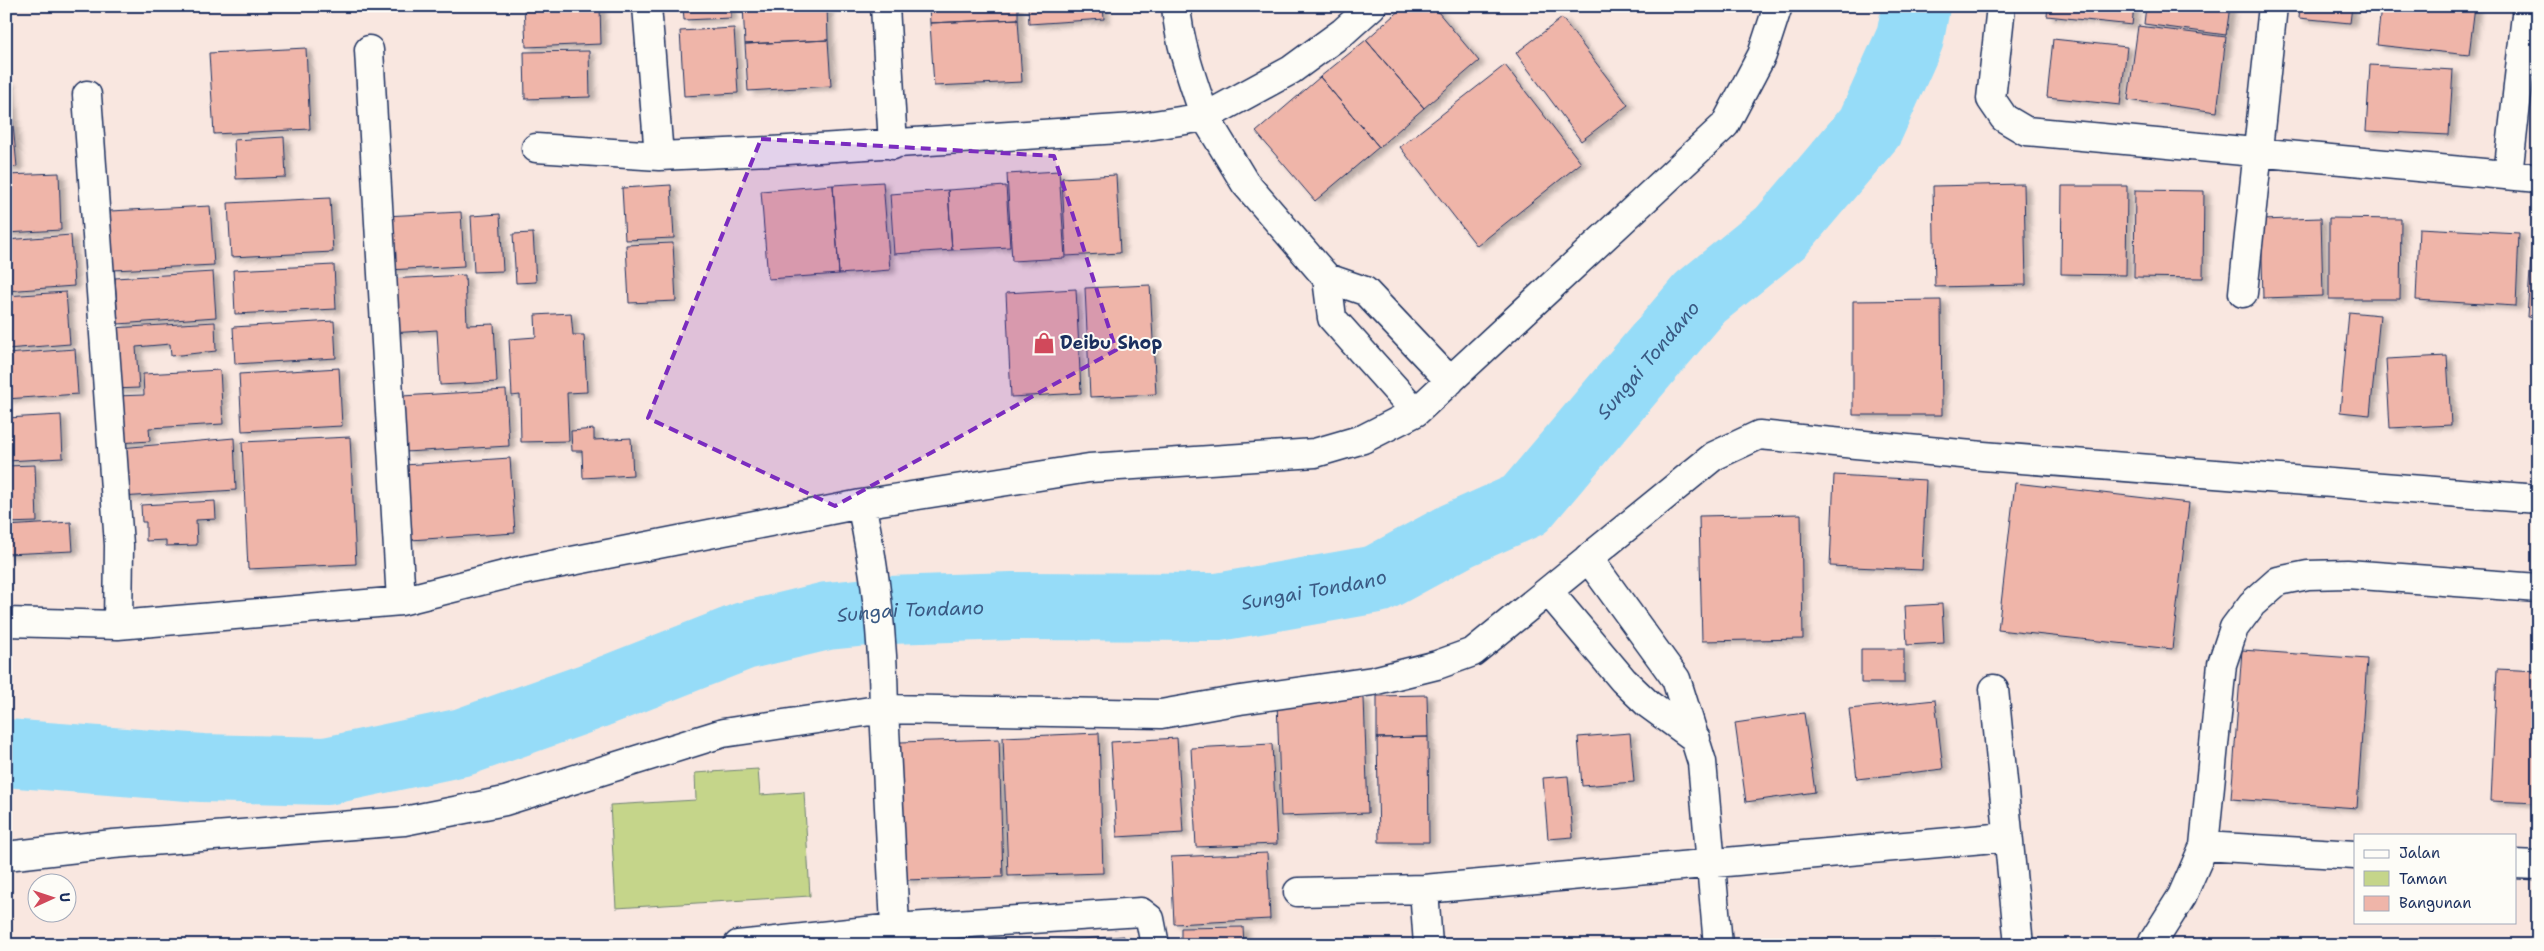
<svg xmlns="http://www.w3.org/2000/svg" width="2544" height="951" viewBox="0 0 2544 951" font-family="'Shantell Sans',sans-serif">
	<style>
		.green { fill: #c5d58a; stroke: #708274 }
		.lines { fill: none; stroke-linecap: round; stroke-linejoin: round }
		.river { stroke: #96dcf8; stroke-width: 68 }
		.building { fill: #efb5a9; stroke: #1b2f5e; filter: url(#shadow) }
		.minor-casing { stroke: #1b2f5e; stroke-width: 31 }
		.minor { stroke: #fdfcf7; stroke-width: 28 }
		.marked { fill: #7b2cbf; fill-opacity: 0.2; stroke: #7b2cbf; stroke-width: 4; stroke-dasharray: 10 6; stroke-linejoin: round }
		.labels { text-anchor: middle; dominant-baseline: central; stroke-width: 4; stroke-linejoin: round; paint-order: stroke }
		.poi-label { font-size: 18px; font-weight: bold; fill: #1b2f5e; stroke: #fdfcf7; text-anchor: start }
		.water-label { font-size: 19px; font-style: italic; fill: #3a5a84; stroke: #fdfcf7 }
	</style>
	<defs>
		<filter id="shadow"><feDropShadow dx="5.5" dy="3" stdDeviation="2.5" flood-color="#0004"/></filter>
	</defs>
	<rect width="100%" height="100%" fill="#f9e7e0"/>
	<filter id="ink" filterUnits="userSpaceOnUse"><feTurbulence type="fractalNoise" baseFrequency=".02" numOctaves="2"/><feDisplacementMap in="SourceGraphic" scale="10" xChannelSelector="R" yChannelSelector="G"/><feConvolveMatrix kernelMatrix="1 2 1 2 8 2 1 2 1" color-interpolation-filters="sRGB"/></filter>
	<g filter="url(#ink)">
		<path class="green" d="M 758,769 L 760,795 L 804,792 L 810,896 L 616,908 L 610,805 L 696,800 L 695,773 Z"/>
		<g class="lines">
			<path class="river" id="s1" d="M 6,753 L 202,768 L 326,771 L 463,742 L 587,698 L 744,636 L 827,616 L 889,610 L 1012,606 L 1218,607 L 1377,579 L 1458,535 L 1525,505 L 1700,298 L 1781,232 L 1870,127 L 1910,38 L 1916,6"/>
		</g>
		<path class="building" d="M 524,6 L 600,6 L 601,44 L 526,47 Z
			M 683,6 L 731,6 L 731,18 L 684,20 Z
			M 743,6 L 827,6 L 828,40 L 745,44 Z
			M 929,6 L 1018,6 L 1018,19 L 930,23 Z
			M 1028,6 L 1103,6 L 1104,19 L 1029,24 Z
			M 1404,6 L 1433,6 L 1479,61 L 1424,108 L 1366,40 Z
			M 2048,6 L 2134,6 L 2132,25 L 2047,16 Z
			M 2146,6 L 2230,6 L 2226,35 L 2144,24 Z
			M 2300,6 L 2352,6 L 2350,23 L 2299,18 Z
			M 2381,6 L 2475,6 L 2469,55 L 2377,45 Z
			M 1562,18 L 1628,105 L 1581,141 L 1516,53 Z
			M 1018,19 L 1022,82 L 934,86 L 930,23 Z
			M 2138,26 L 2226,37 L 2217,112 L 2128,100 Z
			M 734,28 L 738,93 L 684,96 L 680,31 Z
			M 2053,39 L 2127,47 L 2120,105 L 2047,97 Z
			M 828,40 L 831,86 L 748,91 L 745,44 Z
			M 1366,40 L 1424,108 L 1379,147 L 1320,77 Z
			M 306,48 L 310,129 L 214,134 L 209,53 Z
			M 589,51 L 590,97 L 525,99 L 524,52 Z
			M 1505,65 L 1581,163 L 1477,246 L 1400,147 Z
			M 2370,65 L 2453,70 L 2449,135 L 2366,131 Z
			M 1320,77 L 1379,147 L 1315,201 L 1256,132 Z
			M 6,82 L 9,82 L 17,167 L 6,168 Z
			M 284,137 L 286,177 L 236,179 L 234,140 Z
			M 1059,171 L 1065,258 L 1012,261 L 1007,174 Z
			M 59,173 L 61,230 L 6,233 L 6,175 Z
			M 1116,175 L 1120,253 L 1066,256 L 1062,178 Z
			M 883,182 L 890,270 L 839,274 L 833,185 Z
			M 2024,184 L 2026,285 L 1935,287 L 1933,186 Z
			M 671,185 L 674,238 L 625,240 L 622,188 Z
			M 833,185 L 839,274 L 768,279 L 761,191 Z
			M 1006,186 L 1010,247 L 952,250 L 948,190 Z
			M 2062,186 L 2127,186 L 2126,275 L 2061,274 Z
			M 948,190 L 952,250 L 894,254 L 890,194 Z
			M 2135,190 L 2204,191 L 2203,278 L 2134,277 Z
			M 330,198 L 333,252 L 231,257 L 228,203 Z
			M 210,206 L 214,265 L 113,270 L 110,211 Z
			M 461,212 L 464,266 L 388,270 L 385,216 Z
			M 500,214 L 503,271 L 474,272 L 471,216 Z
			M 2321,218 L 2323,296 L 2263,298 L 2261,220 Z
			M 2329,218 L 2401,219 L 2400,299 L 2329,299 Z
			M 2533,225 L 2538,225 L 2538,317 L 2527,317 Z
			M 2419,228 L 2519,233 L 2516,306 L 2416,300 Z
			M 533,233 L 536,282 L 516,283 L 513,234 Z
			M 71,235 L 74,286 L 6,291 L 6,240 Z
			M 673,243 L 676,301 L 629,303 L 626,245 Z
			M 334,265 L 336,309 L 235,314 L 233,270 Z
			M 213,272 L 216,317 L 118,324 L 115,278 Z
			M 465,275 L 467,325 L 494,324 L 497,382 L 440,385 L 437,330 L 391,333 L 388,279 Z
			M 1150,285 L 1156,394 L 1090,397 L 1085,288 Z
			M 1076,289 L 1081,393 L 1011,397 L 1006,293 Z
			M 66,292 L 70,344 L 6,349 L 6,296 Z
			M 1941,300 L 1942,415 L 1853,415 L 1853,301 Z
			M 2349,312 L 2380,315 L 2370,415 L 2340,412 Z
			M 571,313 L 573,335 L 584,335 L 587,392 L 567,393 L 569,441 L 521,442 L 520,395 L 512,396 L 509,339 L 536,337 L 535,315 Z
			M 334,321 L 336,358 L 235,364 L 233,327 Z
			M 215,322 L 216,351 L 171,356 L 170,344 L 136,347 L 139,388 L 112,389 L 112,328 Z
			M 75,349 L 78,394 L 6,399 L 6,354 Z
			M 2447,356 L 2451,425 L 2390,428 L 2386,359 Z
			M 339,368 L 342,426 L 242,431 L 239,374 Z
			M 220,370 L 223,424 L 149,428 L 150,441 L 118,443 L 116,396 L 144,395 L 143,374 Z
			M 506,390 L 509,446 L 405,452 L 402,396 Z
			M 61,415 L 63,458 L 6,461 L 6,418 Z
			M 594,429 L 594,440 L 631,438 L 633,475 L 583,478 L 582,451 L 572,451 L 571,431 Z
			M 350,437 L 356,564 L 248,569 L 242,442 Z
			M 234,438 L 236,490 L 120,497 L 120,448 Z
			M 510,458 L 515,533 L 410,540 L 404,465 Z
			M 35,465 L 37,522 L 6,523 L 6,466 Z
			M 1834,475 L 1926,480 L 1922,570 L 1830,566 Z
			M 2015,483 L 2189,503 L 2172,649 L 1998,630 Z
			M 215,501 L 216,519 L 196,520 L 197,545 L 166,546 L 166,540 L 146,541 L 146,522 L 142,522 L 141,505 Z
			M 1801,514 L 1803,639 L 1702,641 L 1699,516 Z
			M 71,522 L 73,551 L 6,554 L 6,526 Z
			M 1942,604 L 1944,643 L 1907,645 L 1905,606 Z
			M 1861,649 L 1904,649 L 1904,683 L 1861,683 Z
			M 2242,650 L 2367,659 L 2357,808 L 2231,799 Z
			M 2497,669 L 2538,671 L 2538,803 L 2491,801 Z
			M 1427,695 L 1428,737 L 1377,738 L 1377,696 Z
			M 1364,698 L 1368,813 L 1281,816 L 1277,701 Z
			M 1935,700 L 1943,769 L 1857,779 L 1849,709 Z
			M 1804,713 L 1815,792 L 1746,802 L 1735,723 Z
			M 1099,733 L 1103,873 L 1008,876 L 1003,737 Z
			M 1630,733 L 1634,782 L 1582,786 L 1578,737 Z
			M 1428,737 L 1429,842 L 1379,842 L 1377,738 Z
			M 1177,738 L 1183,833 L 1117,837 L 1111,742 Z
			M 999,739 L 1003,877 L 904,880 L 900,742 Z
			M 1272,744 L 1277,844 L 1196,847 L 1191,748 Z
			M 1568,776 L 1573,837 L 1548,839 L 1543,778 Z
			M 1267,853 L 1270,919 L 1174,924 L 1171,857 Z
			M 1243,927 L 1244,945 L 1181,945 L 1181,928 Z
			M 1124,936 L 1125,945 L 1038,945 L 1038,942 Z
			M 1032,941 L 1032,945 L 973,945 Z
			M 1941,942 L 1941,945 L 1916,945 Z"/>
		<g class="lines">
			<g class="minor-casing">
				<path id="minor" d="M 647,6 L 659,156
					M 885,6 L 893,145
					M 1372,6 L 1343,32 L 1291,70 L 1205,117 L 1245,183 L 1327,278 L 1365,291 L 1450,381
					M 2001,6 L 1991,99 L 2004,118 L 2026,131 L 2538,178
					M 369,50 L 401,601
					M 87,95 L 119,545 L 118,625
					M 536,148 L 659,156 L 772,151 L 1135,128 L 1205,117 C 1193,82 1179,44 1176,6
					M 2508,175 L 2527,6
					M 1327,278 L 1332,318 L 1416,412
					M 2243,293 L 2273,6
					M 1588,558 L 1676,679 L 1702,762 L 1718,945
					M 1549,592 L 1623,680 L 1648,704 L 1696,739
					M 6,622 L 118,625 L 401,601 L 516,572 L 861,504 L 1089,468 L 1315,453 L 1363,439 L 1416,412 L 1725,125 L 1762,55 L 1778,6
					M 1994,689 L 2019,945
					M 2204,846 L 2355,855
					M 6,856 L 113,844 L 404,821 L 505,801 L 723,733 L 884,709 C 883,640 876,571 861,504
					M 2515,864 L 2538,865
					M 1424,889 L 1428,945
					M 1298,892 L 1424,889 L 2006,837
					M 738,945 L 894,928 L 1141,912 L 1150,919 L 1155,945
					M 896,945 L 884,709 L 1161,714 L 1240,700 L 1373,681 L 1437,665 L 1473,652 L 1714,456 L 1759,435 L 1983,456 L 2538,499
					M 2151,945 L 2182,896 L 2204,846 L 2222,664 L 2234,628 L 2252,604 L 2278,581 L 2308,575 L 2347,574 L 2538,588"/>
			</g>
			<use href="#minor" class="minor"/>
		</g>
	</g>
	<path class="marked" d="M 761,139 L 1054,156 L 1116,350 L 835,506 L 648,418 Z"/>
	<defs>
		<g id="shop-bare" transform="scale(1.725)"><path d="M-5-2.5h2.3a2.7 3.5 0 0 1 5.4 0H5L5.5 6h-11ZM-1.5-2.5h3a1.5 2.3 0 0 0-3 0Z" fill="#d1495b" stroke="#fdfcf7" stroke-width="2.5" paint-order="stroke"/></g>
	</defs>
	<g fill-rule="evenodd">
		<use href="#shop-bare" x="1044" y="343"/>
	</g>
	<g class="labels">
		<g class="poi-label">
			<text x="1060" y="343">Deibu Shop</text>
		</g>
		<g class="water-label">
			<text stroke="none"><textPath href="#s1" startOffset="1755">Sungai Tondano</textPath></text>
			<text stroke="none"><textPath href="#s1" startOffset="1335">Sungai Tondano</textPath></text>
			<text stroke="none"><textPath href="#s1" startOffset="930">Sungai Tondano</textPath></text>
		</g>
	</g>
	<rect width="2544" height="951" fill="none" stroke="#fdfcf7" stroke-width="25"/>
	<rect x="12" y="12" width="2519" height="926" fill="none" stroke="#1b2f5e" stroke-width="2" filter="url(#ink)"/>
	<rect x="2354" y="834" width="162" height="90" fill="#fdfcf7" stroke="#a3aaba"/>
	<rect x="2364" y="850" width="25" height="8" fill="#fdfcf7" stroke="#a3aaba"/>
	<text x="2399" y="858" font-size="15" fill="#1b2f5e">Jalan</text>
	<rect x="2364" y="871" width="25" height="15" fill="#c5d58a" stroke="#a3aaba"/>
	<text x="2399" y="884" font-size="15" fill="#1b2f5e">Taman</text>
	<rect x="2364" y="896" width="25" height="15" fill="#efb5a9" stroke="#a3aaba"/>
	<text x="2399" y="908" font-size="15" fill="#1b2f5e">Bangunan</text>
	<g transform="translate(52 898) rotate(87)"><circle r="24" fill="#fdfcf7" stroke="#a3aaba"/>
	<path d="M0-4L9 19L0 12L-9 19Z" fill="#d1495b"/>
	<text y="-8" font-size="14" font-weight="bold" text-anchor="middle" fill="#1b2f5e">U</text>
	</g>
</svg>
